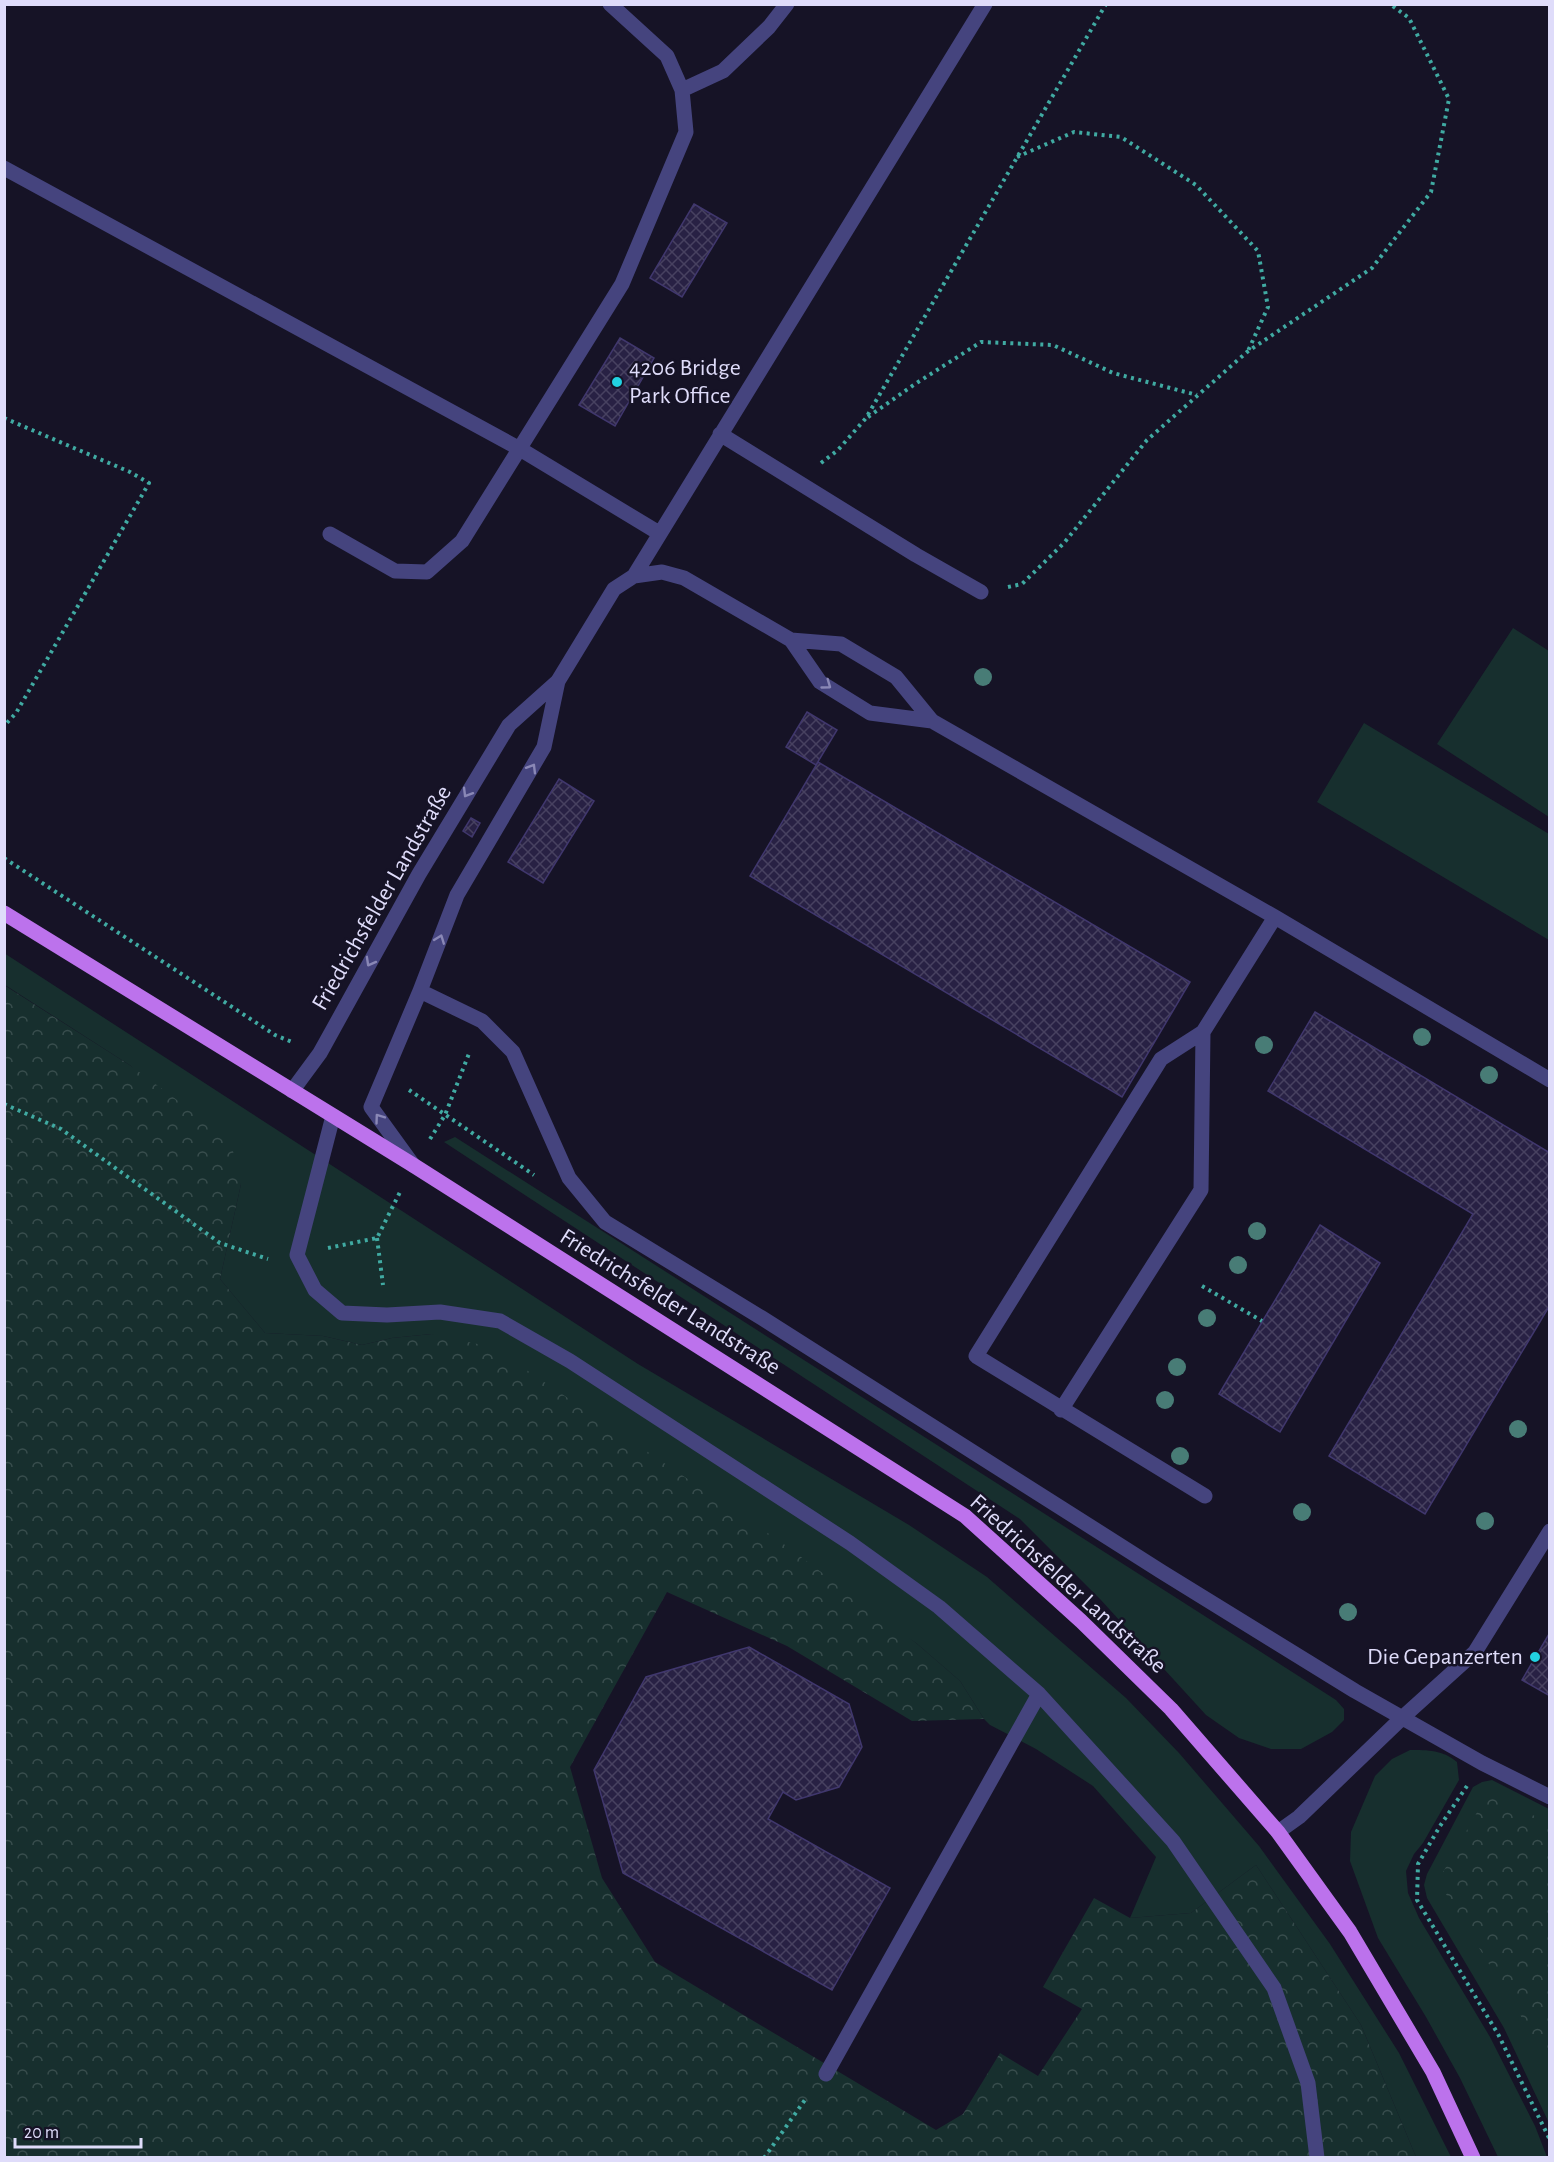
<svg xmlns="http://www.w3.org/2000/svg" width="1554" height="2162" viewBox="0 0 1554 2162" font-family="'Alegreya Sans',sans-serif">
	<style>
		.grass { fill: #172f2e }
		.forest { fill: url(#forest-crowns) }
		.building { fill: url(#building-cross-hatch); stroke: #40376d; stroke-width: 1.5 }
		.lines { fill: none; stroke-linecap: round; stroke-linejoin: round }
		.path { stroke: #40aaa2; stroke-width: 4; stroke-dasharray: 3 4.5; stroke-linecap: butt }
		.minor { stroke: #45447e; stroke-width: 15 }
		.major { stroke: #bc72ec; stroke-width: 15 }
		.tree { fill: #487c76 }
		.oneway { stroke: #8a88b6 }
		.poi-dot { fill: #22d1e1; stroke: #161326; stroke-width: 2 }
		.labels { text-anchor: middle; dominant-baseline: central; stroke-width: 5; stroke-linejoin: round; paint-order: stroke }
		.poi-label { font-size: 24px; fill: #dfdcfa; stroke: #161326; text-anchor: start }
		.street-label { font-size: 24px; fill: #dfdcfa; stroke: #161326 }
	</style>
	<defs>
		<pattern id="forest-crowns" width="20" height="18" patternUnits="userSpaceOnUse" patternTransform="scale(1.5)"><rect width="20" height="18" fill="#172f2e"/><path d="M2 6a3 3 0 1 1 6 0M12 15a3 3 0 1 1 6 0" fill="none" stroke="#384d4d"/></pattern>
		<pattern id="building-cross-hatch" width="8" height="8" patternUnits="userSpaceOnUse" patternTransform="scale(1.5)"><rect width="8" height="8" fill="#282144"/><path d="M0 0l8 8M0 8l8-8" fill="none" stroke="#474160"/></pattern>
	</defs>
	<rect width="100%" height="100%" fill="#161326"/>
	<path class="grass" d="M 1513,628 L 1549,651 L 1549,817 L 1437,744 Z
		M 1364,723 L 1549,834 L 1549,940 L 1317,802 Z
		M 4,953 L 638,1364 L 909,1525 L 987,1577 L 1126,1698 L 1179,1753 L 1259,1846 L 1330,1944 L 1399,2053 L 1451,2157 L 1416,2157 L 1361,2025 L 1256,1865 L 1191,1913 L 1130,1918 L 1156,1857 L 1093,1786 L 1036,1749 L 990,1725 L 984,1719 L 960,1681 L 916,1643 L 432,1334 L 392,1338 L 362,1345 L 323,1336 L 265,1333 L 220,1279 L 241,1184 L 131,1066 L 5,985 Z
		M 455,1137 L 1336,1700 L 1344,1709 L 1344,1720 L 1332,1732 L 1301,1749 L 1271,1749 L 1239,1738 L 1206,1715 L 1100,1599 L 1020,1519 L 444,1142 Z
		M 1410,1750 C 1428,1750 1443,1750 1457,1762 L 1459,1780 L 1423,1843 L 1414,1854 L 1406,1871 L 1408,1893 L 1419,1918 L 1490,2037 L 1535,2126 L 1547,2157 L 1498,2157 L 1460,2078 L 1426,2017 L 1378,1938 L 1350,1861 L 1351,1832 L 1375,1776 L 1392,1759 Z
		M 1492,1780 L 1549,1809 L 1549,2123 L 1504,2028 L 1427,1898 L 1424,1885 L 1427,1874 L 1473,1787 L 1482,1782 Z"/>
	<path class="forest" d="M 4,985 L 131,1066 L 230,1139 L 241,1184 L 220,1279 L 265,1333 L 323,1336 L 362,1345 L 392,1338 L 432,1334 L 482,1345 L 519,1365 L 781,1542 L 916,1643 L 960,1681 L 984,1719 L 912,1721 L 787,1646 L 667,1592 L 570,1767 L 602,1878 L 655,1962 L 936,2130 L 963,2114 L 1000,2053 L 1038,2076 L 1082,2009 L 1043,1987 L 1094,1898 L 1130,1918 L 1191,1913 L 1256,1865 L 1361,2025 L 1416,2157 L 5,2157 Z
		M 1488,1793 L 1549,1823 L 1549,2062 L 1438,1881 Z"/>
	<path class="building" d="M 694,204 L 727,223 L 682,297 L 650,278 Z
		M 620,338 L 654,358 L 615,426 L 579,405 Z
		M 807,712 L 837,730 L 816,765 L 786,747 Z
		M 818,762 L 1190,982 L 1122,1097 L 750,876 Z
		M 559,779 L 594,801 L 543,883 L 508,862 Z
		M 471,818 L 480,823 L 472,837 L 463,831 Z
		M 1315,1012 L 1550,1153 L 1550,1305 L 1425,1514 L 1329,1456 L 1473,1214 L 1268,1091 Z
		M 1320,1225 L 1380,1263 L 1280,1432 L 1219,1394 Z
		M 1549,1634 L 1550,1635 L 1550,1696 L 1522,1680 Z
		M 749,1647 L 849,1704 L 862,1747 L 839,1787 L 796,1800 L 783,1792 L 768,1819 L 890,1888 L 832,1990 L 623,1873 L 594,1770 L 646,1677 Z"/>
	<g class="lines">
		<path class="path" d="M 1017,157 L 1074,132 L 1121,137 L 1196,185 L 1258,251 L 1268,307 L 1248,351
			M 868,417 L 915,384 L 981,342 L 1053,345 L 1113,373 L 1197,395
			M 4,418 L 130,472 L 149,483 L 16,713 L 4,726
			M 821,463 L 838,450 L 866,418 L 1106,4
			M 1008,587 L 1022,584 L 1064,543 L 1147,440 L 1247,352 L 1372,268 L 1431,192 L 1449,99 L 1409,18 L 1390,4
			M 4,858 L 275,1035 L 292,1042
			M 409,1090 L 534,1175
			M 4,1104 L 61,1129 L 220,1243 L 268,1259
			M 430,1139 L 445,1115 L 470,1051
			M 377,1238 L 383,1285
			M 328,1248 L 377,1238 L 400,1192
			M 1202,1286 L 1262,1321
			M 1467,1786 L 1440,1826 L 1418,1864 L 1417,1900 L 1498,2034 L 1550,2140
			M 764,2158 L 807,2097"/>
		<path class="minor" d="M 682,90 L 723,71 L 769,27 L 787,4
			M 4,168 L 520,449 L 659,533
			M 720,434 L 916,555 L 981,592
			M 330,534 L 395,571 L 427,572 L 462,541 L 622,284 L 686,132 L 682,90 L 667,56 L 610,4
			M 634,576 L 985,4
			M 791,640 L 841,644 L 896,677 L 932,721 L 1275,917 L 1550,1080
			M 420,991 L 482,1021 L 513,1052 L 569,1178 L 605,1222 L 762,1318 L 1162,1572 L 1355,1691 L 1482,1763 L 1550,1797
			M 1203,1032 L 1161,1059 L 976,1356 L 1205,1496
			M 292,1091 L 320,1053 L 419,874 L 509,725 L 558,681 L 614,589 L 634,576 L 662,572 L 684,578 L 791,640 L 820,682 L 870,713 L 932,721
			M 333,1116 L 297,1255 L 315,1290 L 342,1313 L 387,1315 L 440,1312 L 500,1321 L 570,1361 L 850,1543 L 939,1607 L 1039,1694 L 1173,1841 L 1274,1988 L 1308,2083 L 1317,2158
			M 413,1165 L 371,1107 L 420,991 L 457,895 L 544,747 L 558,681
			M 1061,1410 L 1201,1190 L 1203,1032 L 1275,917
			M 1278,1832 L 1299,1817 L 1403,1717 L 1475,1652 L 1550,1531
			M 826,2074 L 1039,1694"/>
		<path class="major" d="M 4,913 L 413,1165 L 965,1516 L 1081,1621 L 1171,1709 L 1278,1832 L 1350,1932 L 1433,2072 L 1473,2158"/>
	</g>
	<g class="tree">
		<circle cx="983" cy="677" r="9"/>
		<circle cx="1422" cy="1037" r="9"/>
		<circle cx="1264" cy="1045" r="9"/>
		<circle cx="1489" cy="1075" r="9"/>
		<circle cx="1257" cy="1231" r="9"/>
		<circle cx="1238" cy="1265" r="9"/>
		<circle cx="1207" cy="1318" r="9"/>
		<circle cx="1177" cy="1367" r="9"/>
		<circle cx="1165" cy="1400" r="9"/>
		<circle cx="1518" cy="1429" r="9"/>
		<circle cx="1180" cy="1456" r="9"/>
		<circle cx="1302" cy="1512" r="9"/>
		<circle cx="1485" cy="1521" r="9"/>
		<circle cx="1348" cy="1612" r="9"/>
	</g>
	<defs><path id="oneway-chevron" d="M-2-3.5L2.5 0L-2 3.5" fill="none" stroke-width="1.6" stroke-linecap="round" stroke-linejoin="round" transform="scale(1.5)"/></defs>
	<g class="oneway">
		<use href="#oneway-chevron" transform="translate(827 685) rotate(36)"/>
		<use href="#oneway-chevron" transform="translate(532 768) rotate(-59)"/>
		<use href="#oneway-chevron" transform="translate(467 793) rotate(121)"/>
		<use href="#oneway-chevron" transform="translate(440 939) rotate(-69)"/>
		<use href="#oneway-chevron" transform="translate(370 962) rotate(119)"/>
		<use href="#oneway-chevron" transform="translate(379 1118) rotate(-126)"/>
	</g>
	<g class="poi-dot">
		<circle cx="617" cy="382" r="6"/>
		<circle cx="1535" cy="1657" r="6"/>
	</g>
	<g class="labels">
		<g class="poi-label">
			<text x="629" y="368">4206 Bridge<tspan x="629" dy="28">Park Office</tspan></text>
			<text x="1523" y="1657" text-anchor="end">Die Gepanzerten</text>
		</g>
		<g class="street-label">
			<text transform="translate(382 898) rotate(-60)">Friedrichsfelder Landstraße</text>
			<text transform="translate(670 1302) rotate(32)">Friedrichsfelder Landstraße</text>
			<text transform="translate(1068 1584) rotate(42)">Friedrichsfelder Landstraße</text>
		</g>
	</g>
	<rect width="1554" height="2162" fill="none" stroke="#dfdcfa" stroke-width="12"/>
	<path d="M15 2138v9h126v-9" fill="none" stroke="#dfdcfa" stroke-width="3"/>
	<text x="24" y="2138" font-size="18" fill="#dfdcfa" stroke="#161326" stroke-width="4.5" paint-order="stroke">20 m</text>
</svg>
